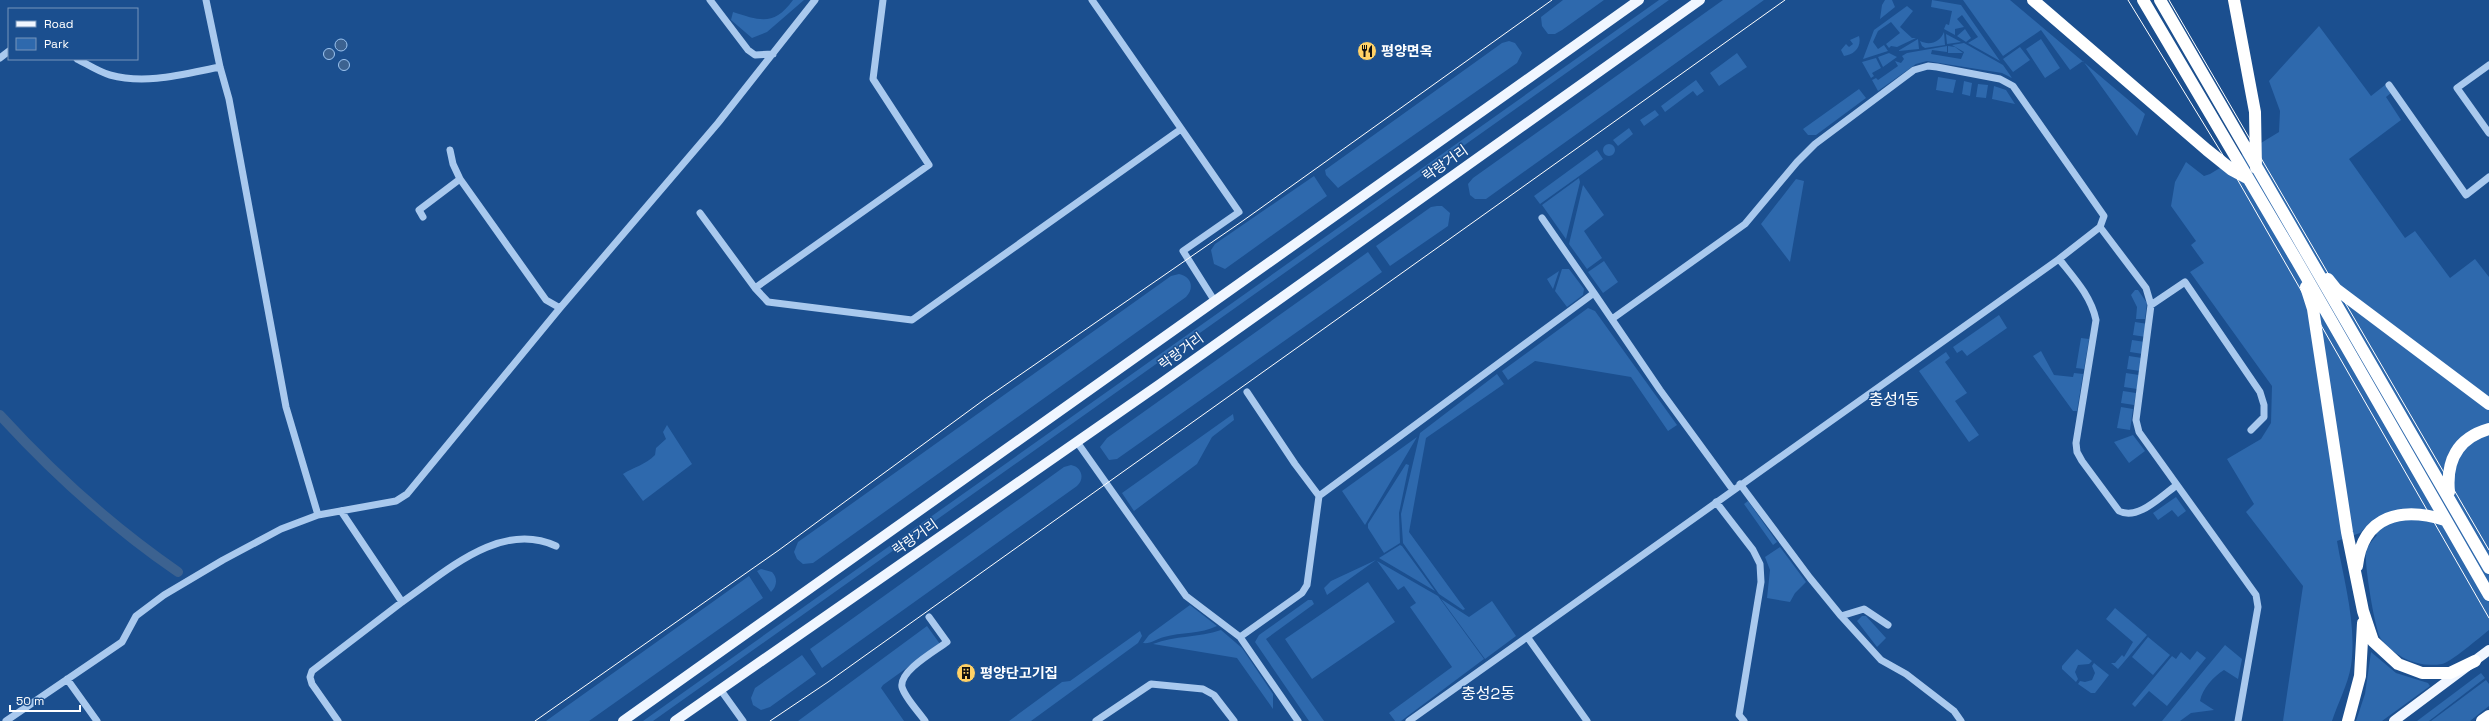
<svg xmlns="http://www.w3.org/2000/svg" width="2489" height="721" viewBox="0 0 2489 721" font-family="'Space Grotesk','Noto Sans KR',sans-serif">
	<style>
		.green { fill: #2e69ad }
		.water { fill: #3c6290; stroke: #9cc4f0 }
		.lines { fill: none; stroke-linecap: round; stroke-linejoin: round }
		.canal { stroke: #3c6290; stroke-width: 10 }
		.minor { stroke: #a9c9ee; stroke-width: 7 }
		.major { stroke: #f0f6ff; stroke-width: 10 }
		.highway { stroke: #fff; stroke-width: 12 }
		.tram { stroke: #fff; stroke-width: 1 }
		.labels { text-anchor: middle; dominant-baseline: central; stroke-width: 3; stroke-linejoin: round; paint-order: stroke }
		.poi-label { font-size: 14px; font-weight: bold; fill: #fff; stroke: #1b4f8f; text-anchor: start }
		.street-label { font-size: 14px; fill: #fff; stroke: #1b4f8f }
		.quarter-label { font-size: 16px; fill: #fff; stroke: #1b4f8f }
	</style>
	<rect width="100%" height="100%" fill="#1b4f8f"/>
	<path class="green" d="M 793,0 L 804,0 L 767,32 L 752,38 L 731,20 L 733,12 C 761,21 774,26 793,0 Z
		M 1563,0 L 1604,0 L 1562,30 L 1555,34 L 1548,34 L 1542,26 L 1541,17 Z
		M 1659,0 L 1669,0 L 653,721 L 643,721 Z
		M 1723,0 L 1764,0 L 1486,199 L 1475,199 L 1470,195 L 1468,184 L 1473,178 Z
		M 1885,0 L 1892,0 L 1895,7 L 1880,19 L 1882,5 Z
		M 1932,0 L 1961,5 L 2000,61 L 1968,43 L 1978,37 L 1962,15 L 1957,19 L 1964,27 L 1955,29 L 1955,35 L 1944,29 L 1946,24 L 1949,25 L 1952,11 L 1931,7 Z
		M 1963,0 L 2010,0 L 2145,114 L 2137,136 L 2083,61 L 2070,70 L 2041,30 L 2003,56 Z
		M 1907,6 L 1913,11 L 1900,27 L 1912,38 L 1916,38 L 1897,47 L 1891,46 L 1889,48 L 1886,44 L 1900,33 L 1891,22 L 1878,31 L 1873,42 L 1878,49 L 1884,45 L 1888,51 L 1863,59 L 1874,30 Z
		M 2319,26 L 2371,96 L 2385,85 L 2391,93 L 2386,97 L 2401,120 L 2349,159 L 2405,238 L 2415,231 L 2450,278 L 2475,259 L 2489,277 L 2489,630 C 2480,637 2450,663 2442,664 C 2418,668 2396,658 2381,639 C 2375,632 2364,562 2366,553 C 2368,545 2372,541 2377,535 L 2364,529 L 2360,533 L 2337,541 C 2344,582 2357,624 2351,666 C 2348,684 2338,703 2332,721 L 2283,721 L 2303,586 L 2246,512 L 2254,504 L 2227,459 L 2261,439 L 2271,423 L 2272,386 L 2190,272 L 2204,263 L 2191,245 L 2196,241 L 2171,206 L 2175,182 L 2186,162 L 2204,176 L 2210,174 L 2279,132 L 2280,111 L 2269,81 Z
		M 1965,29 L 1971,38 L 1966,42 L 1957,36 Z
		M 1944,32 L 1945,45 L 1925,48 L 1922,46 L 1920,41 C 1930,46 1940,42 1944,32 Z
		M 1946,34 L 1961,42 L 1947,44 Z
		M 1859,36 C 1862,47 1854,55 1844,56 L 1841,50 L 1846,44 L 1849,47 L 1853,44 L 1850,40 Z
		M 1918,39 L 1919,49 L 1898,51 Z
		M 2041,39 L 2060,68 L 2045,78 L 2026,49 Z
		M 1509,41 L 1515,43 L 1522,53 L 1517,63 L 1338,188 L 1326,175 L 1325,170 L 1502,43 Z
		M 1964,43 L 2003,65 L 2012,78 L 2002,73 L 1927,61 L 1916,64 L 1878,91 L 1872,80 L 1876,78 L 1878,80 L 1898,66 L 1895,61 L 1901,63 L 1904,59 L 1902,56 L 1907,53 L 1947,46 L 1947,52 L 1932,50 L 1931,54 L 1961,59 L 1964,52 L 1952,45 Z
		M 1948,46 L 1955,47 L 1963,53 L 1948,53 Z
		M 2020,47 L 2030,60 L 2013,72 L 2003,59 Z
		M 1737,53 L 1747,67 L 1719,86 L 1710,73 Z
		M 1889,53 L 1897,57 L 1883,67 L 1878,57 Z
		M 1876,58 L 1881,68 L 1872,73 L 1874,76 L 1871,78 L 1862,62 Z
		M 1938,77 L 1956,80 L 1953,93 L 1936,90 Z
		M 1696,80 L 1704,91 L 1697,96 L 1693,91 L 1665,112 L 1661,106 Z
		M 1964,81 L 1972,83 L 1970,96 L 1962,94 Z
		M 1978,84 L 1988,85 L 1986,98 L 1976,97 Z
		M 1994,86 L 2006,90 L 2015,104 L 1992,99 Z
		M 1859,89 L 1866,98 L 1816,135 L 1808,135 L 1803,129 Z
		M 1655,110 L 1659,115 L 1644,126 L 1640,120 Z
		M 1629,128 L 1633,134 L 1618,146 L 1613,140 Z
		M1603 150a6 6 0 1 1 12 0a6 6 0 1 1-12 0Z
		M 1597,150 L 1603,159 L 1540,204 L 1534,196 Z
		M 1314,176 L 1327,196 L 1225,269 L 1214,264 L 1211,250 L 1215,244 Z
		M 1579,178 L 1580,182 L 1566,239 L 1542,205 Z
		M 1796,179 L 1804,181 L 1790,262 L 1761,224 Z
		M 1583,185 L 1604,215 L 1584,231 L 1602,258 L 1587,269 L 1569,244 Z
		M 1437,206 L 1442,206 L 1450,213 L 1448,226 L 1390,266 L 1376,246 L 1431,207 Z
		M 1368,252 L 1382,272 L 1117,459 L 1109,460 L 1100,447 L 1107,438 Z
		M 1604,261 L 1618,282 L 1603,293 L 1588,272 Z
		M 1562,269 L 1569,269 L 1584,289 L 1583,295 L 1567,307 L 1555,291 Z
		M 1559,271 L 1553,289 L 1547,279 Z
		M 1179,274 C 1191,276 1195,288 1186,297 L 813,563 L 803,564 L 797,559 L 794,552 L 798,542 L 1171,276 Z
		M 2135,290 L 2138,290 L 2147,303 L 2145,319 L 2136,319 L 2137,307 L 2131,295 Z
		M 1588,308 L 1595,311 L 1677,425 L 1668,431 L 1631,377 L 1535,361 L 1508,380 L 1502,371 Z
		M 1999,315 L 2007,328 L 1967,356 L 1962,350 L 1957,353 L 1953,347 Z
		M 2135,322 L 2148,324 L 2146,337 L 2133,335 Z
		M 2081,338 L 2089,339 L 2084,369 L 2076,368 Z
		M 2132,340 L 2145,342 L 2143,354 L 2130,352 Z
		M 2041,351 L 2054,375 L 2073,377 L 2074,373 L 2083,374 L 2077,411 L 2073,411 L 2033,356 Z
		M 1946,352 L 1950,358 L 1945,362 L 1967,393 L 1955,401 L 1979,435 L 1969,442 L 1919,371 Z
		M 2129,356 L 2142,358 L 2140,371 L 2127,369 Z
		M 2126,373 L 2139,375 L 2137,389 L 2124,387 Z
		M 1497,374 L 1504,384 L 1426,438 L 1409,532 L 1465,609 L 1463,610 L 1439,594 L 1403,543 L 1401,514 L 1420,433 Z
		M 2123,391 L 2136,393 L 2134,405 L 2121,403 Z
		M 2121,407 L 2133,409 L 2130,430 L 2117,428 Z
		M 1233,414 L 1234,420 L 1212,437 L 1197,464 L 1134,511 L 1122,493 Z
		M 667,425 L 692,464 L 643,501 L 623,474 C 634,467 645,465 655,455 L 656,448 L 666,439 L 663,432 Z
		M 2133,435 L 2145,451 L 2129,463 L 2114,442 Z
		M 1417,437 L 1365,525 L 1342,491 Z
		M 1406,464 L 1409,465 L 1399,513 L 1400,543 L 1384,553 L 1368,528 L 1368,524 Z
		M 1071,465 C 1082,467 1085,479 1077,486 L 822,668 L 810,649 L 1064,467 Z
		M 2176,497 L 2186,511 L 2178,517 L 2172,510 L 2158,520 L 2153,513 Z
		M 1748,501 L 1777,542 L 1773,545 L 1744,504 Z
		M 1400,545 L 1402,546 L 1435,591 L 1379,558 Z
		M 1780,547 L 1806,582 L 1795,593 L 1790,602 L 1767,598 L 1770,570 L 1765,557 Z
		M 1376,560 L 1327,595 L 1324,588 L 1331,581 Z
		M 1377,561 L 1438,596 L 1484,659 L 1401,721 L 1395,721 L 1389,713 L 1452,667 L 1410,607 L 1416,603 L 1404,586 L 1398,590 Z
		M 761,569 L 772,572 C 778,578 777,586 771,592 L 757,571 Z
		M 749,576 L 763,598 L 589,721 L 546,721 Z
		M 1368,582 L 1395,622 L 1312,679 L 1285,639 Z
		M 1441,599 L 1469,617 L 1492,601 L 1516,636 L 1485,659 Z
		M 1308,600 L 1312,600 L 1314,604 L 1266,639 L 1324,721 L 1309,721 L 1255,642 L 1259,635 Z
		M 1190,605 L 1217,626 C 1201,634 1181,632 1164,637 C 1156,639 1151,644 1143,643 L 1149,635 Z
		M 2115,608 L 2147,635 L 2118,669 L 2111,663 L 2115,663 L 2122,655 L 2124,657 L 2133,642 L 2106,619 Z
		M 1862,616 L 1866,616 L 1886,638 L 1877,647 L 1857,621 Z
		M 927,626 L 940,644 L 883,685 L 881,688 L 904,721 L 798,721 Z
		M 1221,630 L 1242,648 L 1273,694 L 1273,709 L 1237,658 L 1153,644 C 1175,635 1199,638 1221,630 Z
		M 1140,631 L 1142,636 L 1138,643 L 1031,721 L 1009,721 L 1062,682 L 1070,681 Z
		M 2148,637 L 2170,655 L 2153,675 L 2132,657 Z
		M 2225,645 L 2242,659 L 2238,679 L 2224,670 C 2214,676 2202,689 2200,701 L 2214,710 L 2191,713 L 2180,721 L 2162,721 Z
		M 2077,649 L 2092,661 L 2089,664 L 2078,665 L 2075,672 L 2078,679 L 2076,682 L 2062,669 L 2062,666 Z
		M 2197,651 L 2206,658 L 2167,706 L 2149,691 L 2135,707 L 2132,704 L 2172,656 L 2176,659 L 2181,652 L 2190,660 Z
		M 2371,652 L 2396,673 L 2428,683 L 2430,686 L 2382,721 L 2356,721 L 2365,694 Z
		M 802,655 L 816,674 L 770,707 L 761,710 L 753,705 L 751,698 L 755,688 Z
		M 2094,663 L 2109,675 L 2095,693 L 2091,693 L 2078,684 L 2080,681 L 2085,682 L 2092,680 L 2095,673 L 2092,666 Z
		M 2481,673 L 2485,678 L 2429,721 L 2417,721 Z
		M 2486,680 L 2489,684 L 2489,706 L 2470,721 L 2431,721 Z"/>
	<path class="water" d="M335 45a6 6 0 1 1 12 0a6 6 0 1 1-12 0Z
		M323.5 54a5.5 5.5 0 1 1 11 0a5.5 5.5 0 1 1-11 0Z
		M338.5 65a5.5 5.5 0 1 1 11 0a5.5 5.5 0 1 1-11 0Z"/>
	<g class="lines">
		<path class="canal" d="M 0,415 C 53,473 114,528 178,572"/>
		<path class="minor" d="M 206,0 L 220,67 L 229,99 L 286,407 L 318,515
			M 710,0 L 748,50 L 755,55 L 773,54
			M 1092,0 L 1239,212 L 1183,251 L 1214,300
			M 0,58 L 9,51
			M 77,59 C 87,64 99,72 110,75 C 146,85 184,74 220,67
			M 2489,65 L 2457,88 L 2489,133
			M 2389,85 L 2466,195 L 2489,177
			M 450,150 L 453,164 L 460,179 L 546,300 L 560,308
			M 700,213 L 755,288 L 768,302 L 912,320 L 1181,129
			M 423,217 L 419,210 L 460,179
			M 1542,218 L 1594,293
			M 2100,227 L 2146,288 L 2151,305 L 2136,420 L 2139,432 L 2256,595 L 2258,607 L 2238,721
			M 2059,259 C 2074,278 2091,296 2096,320 L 2076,443 L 2077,452 L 2082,461 L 2119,511 C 2138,521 2161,496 2177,485
			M 755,288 L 929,165 L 873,79 L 883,0
			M 2151,305 L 2185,282 L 2260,392 L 2264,405 L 2264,417 L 2251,430
			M 1247,392 L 1295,464 L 1319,496
			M 1077,442 L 1186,596 L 1240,637 L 1298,721
			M 1740,484 L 1810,578 L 1841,616 L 1864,609 L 1888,625
			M 1716,502 L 1753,550 L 1760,564 L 1761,582 L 1739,715 L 1744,721
			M 341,511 L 402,602 C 446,572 500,520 556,546
			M 1841,616 L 1881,660 L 1906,674 L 1954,711 L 1961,721
			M 1240,637 L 1302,593 L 1307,585 L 1319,496 L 1594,293 L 1660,390 L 1733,490
			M 1528,638 L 1587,721
			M 67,679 L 97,721
			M 720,689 L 743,721
			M 6,721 L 122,642 L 136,616 L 164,595 L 223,560 L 281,529 L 318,515 L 396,501 L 407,494 L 560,308 L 718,123 L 815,0
			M 338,721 L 312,684 L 310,677 L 312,671 L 402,602
			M 925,721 C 919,712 905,698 902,687 C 899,671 935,651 947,642 L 929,617
			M 1096,721 L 1151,684 L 1203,689 L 1214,695 L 1234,721
			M 1409,721 L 2059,259 L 2100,227 L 2104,216 L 2013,86 L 2000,79 L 1937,67 L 1928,66 L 1914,70 L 1815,144 L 1797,162 L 1745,224 L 1612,319"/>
		<path class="major" d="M 623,721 L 1639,0
			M 675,721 L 1160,384 L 1700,0
			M 2394,721 L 2489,650"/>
		<path class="highway" d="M 2033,0 L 2207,150 L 2232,170 L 2247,178
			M 2143,0 L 2297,261 L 2489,595
			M 2160,0 L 2489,568
			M 2234,0 L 2255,112 L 2256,168
			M 2328,279 L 2336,289 L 2489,404
			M 2306,287 L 2313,309 L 2347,532 L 2363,611 L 2373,641 L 2398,664 L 2422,673 L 2450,673 L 2475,661
			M 2449,492 C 2446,461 2457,438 2489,429
			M 2357,566 C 2363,514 2403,507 2445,520
			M 2348,721 L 2360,676 L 2363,623
			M 2482,721 L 2489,716"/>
		<path class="tram" d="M 2128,0 L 2232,170 L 2489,618
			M 2169,0 L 2489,550
			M 535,721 L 779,550 L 985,399 L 1244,220 L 1552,0
			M 770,721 L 828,682 L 1785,0"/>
	</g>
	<defs>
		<g id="restaurant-disc" transform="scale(1)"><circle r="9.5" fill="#ffd166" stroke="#1b4f8f"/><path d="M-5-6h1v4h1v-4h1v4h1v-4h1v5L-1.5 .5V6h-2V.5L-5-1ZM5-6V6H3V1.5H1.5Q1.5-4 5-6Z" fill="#111"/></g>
		<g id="building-disc" transform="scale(1)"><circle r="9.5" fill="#ffd166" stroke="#1b4f8f"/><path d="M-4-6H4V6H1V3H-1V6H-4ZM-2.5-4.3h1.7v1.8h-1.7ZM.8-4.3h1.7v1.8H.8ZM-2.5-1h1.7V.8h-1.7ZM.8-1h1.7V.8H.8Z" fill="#111"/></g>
	</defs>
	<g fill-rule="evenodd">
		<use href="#restaurant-disc" x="1367" y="51"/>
		<use href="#building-disc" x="966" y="673"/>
	</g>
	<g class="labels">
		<g class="poi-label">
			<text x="1381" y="51">평양면옥</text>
			<text x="980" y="673">평양단고기집</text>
		</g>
		<g class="street-label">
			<text transform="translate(1445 163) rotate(-35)">락랑거리</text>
			<text transform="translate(1181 351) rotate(-36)">락랑거리</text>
			<text transform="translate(915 537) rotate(-35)">락랑거리</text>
		</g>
		<g class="quarter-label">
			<text x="1894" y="399">충성1동</text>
			<text x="1488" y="693">충성2동</text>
		</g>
	</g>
	<rect x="8" y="8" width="130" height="52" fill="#1b4f8f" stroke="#7695bc"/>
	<rect x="16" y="21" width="20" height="6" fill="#f0f6ff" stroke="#7695bc"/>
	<text x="44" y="28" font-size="12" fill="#ffffff">Road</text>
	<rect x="16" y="38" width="20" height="12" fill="#2e69ad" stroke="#7695bc"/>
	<text x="44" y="48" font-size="12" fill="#ffffff">Park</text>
	<path d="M10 705v6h70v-6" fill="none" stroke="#ffffff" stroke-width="2"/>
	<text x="16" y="705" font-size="12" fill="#ffffff" stroke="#1b4f8f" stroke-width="3" paint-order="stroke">50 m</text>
</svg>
